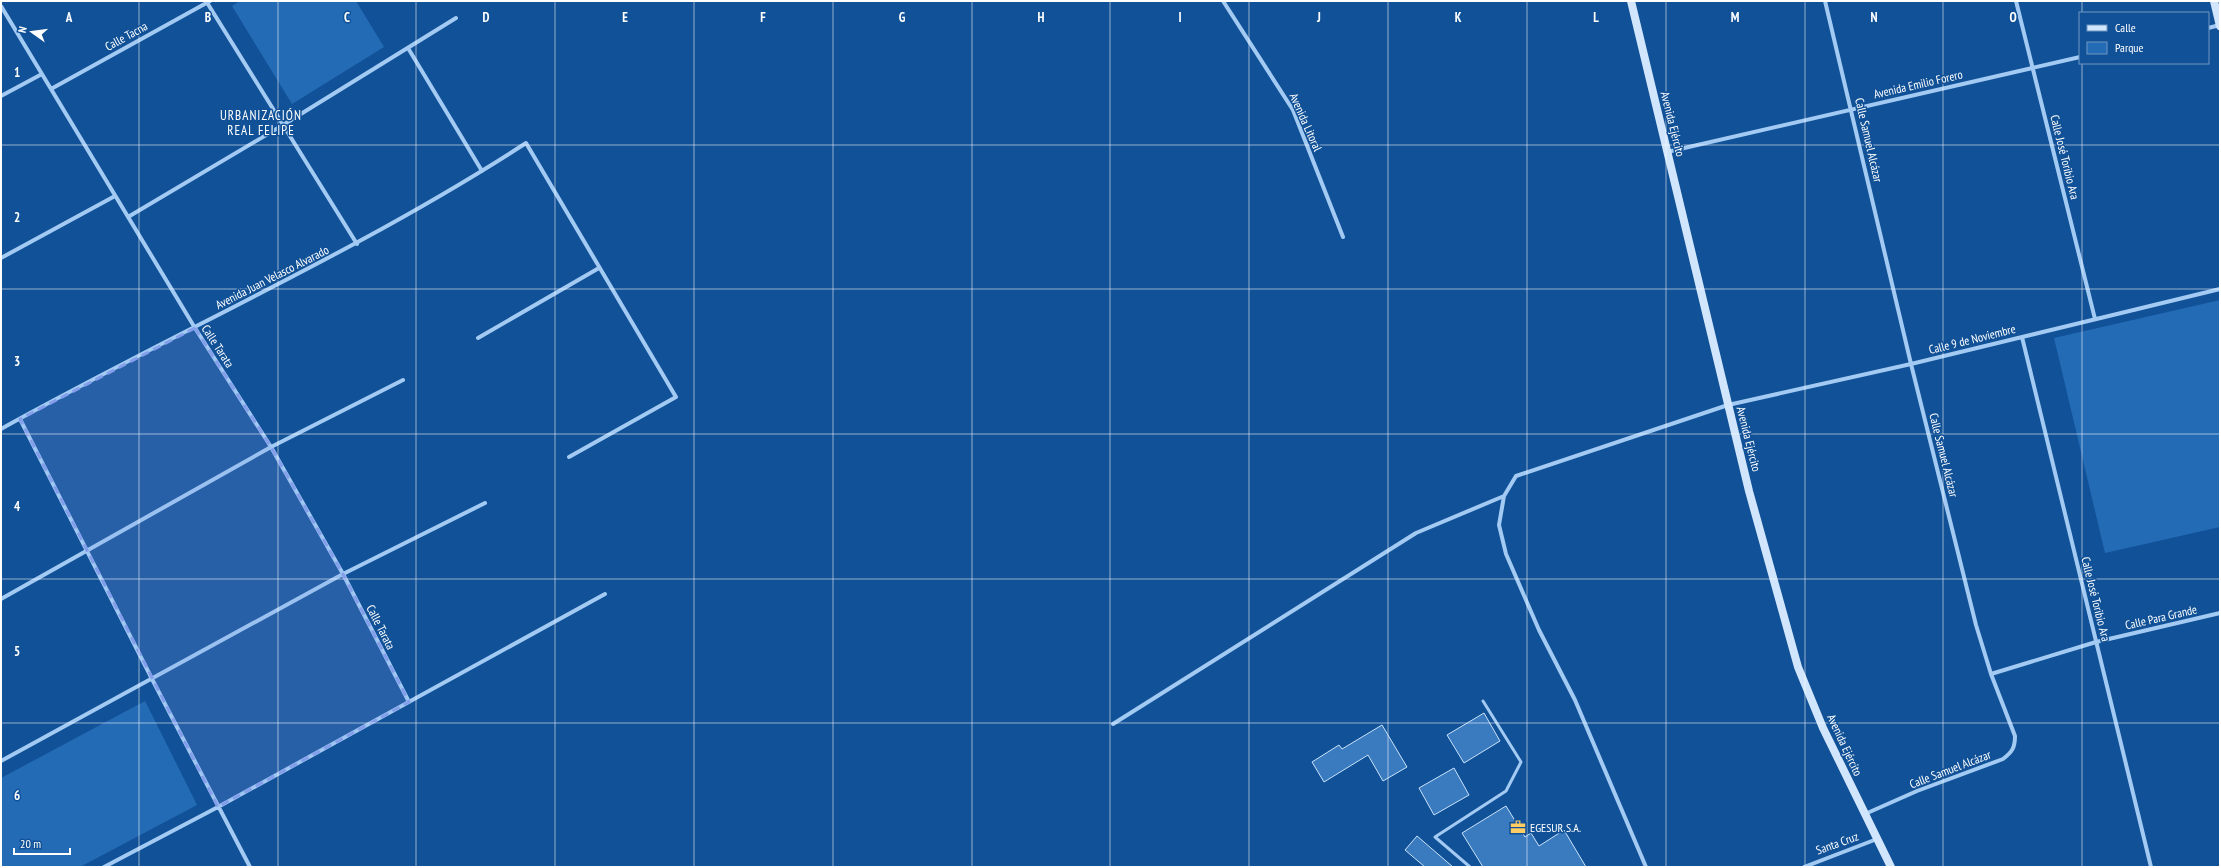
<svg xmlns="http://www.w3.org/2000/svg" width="2221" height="868" viewBox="0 0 2221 868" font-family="'PT Sans Narrow',sans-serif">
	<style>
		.green { fill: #246bb6 }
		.building { fill: #3a7abf; stroke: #cae3fd }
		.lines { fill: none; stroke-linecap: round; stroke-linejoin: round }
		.lane { stroke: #a2caf3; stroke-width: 3 }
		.street { stroke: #a2caf3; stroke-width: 4 }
		.secondary { stroke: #d1e6fd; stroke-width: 8 }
		.marked { fill: #839eea; fill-opacity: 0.2; stroke: #839eea; stroke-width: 3; stroke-dasharray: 8 5; stroke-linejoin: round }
		.grid { fill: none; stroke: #fff; stroke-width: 1; stroke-opacity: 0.55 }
		.labels { text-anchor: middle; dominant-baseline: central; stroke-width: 3; stroke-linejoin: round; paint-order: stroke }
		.street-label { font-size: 12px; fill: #fff; stroke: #115197 }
		.poi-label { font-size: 12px; fill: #fff; stroke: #115197; text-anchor: start }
		.neighbourhood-label { font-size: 13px; letter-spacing: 1px; fill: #fff; stroke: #115197 }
		.grid-label { font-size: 13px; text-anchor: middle; font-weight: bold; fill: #fff; stroke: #115197; stroke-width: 3; stroke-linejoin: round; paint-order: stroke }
	</style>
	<rect width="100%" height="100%" fill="#115197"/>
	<path class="green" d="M 240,1 L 356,1 L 384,47 L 292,104 L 232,6 Z
		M 2220,300 L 2220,527 L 2105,553 L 2054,338 Z
		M 145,701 L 197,805 L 80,867 L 1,867 L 1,778 Z"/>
	<path class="building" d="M 1484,713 L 1500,741 L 1464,763 L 1447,735 Z
		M 1382,725 L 1407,767 L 1383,781 L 1368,755 L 1324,782 L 1312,762 L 1339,745 L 1342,749 Z
		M 1454,768 L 1469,795 L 1434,815 L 1419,788 Z
		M 1506,806 L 1525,837 L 1531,833 L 1539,846 L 1564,830 L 1586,867 L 1483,867 L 1462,833 Z
		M 1417,836 L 1453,867 L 1425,867 L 1405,850 Z"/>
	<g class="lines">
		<path class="lane" d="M 1470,867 L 1435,837 L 1506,791 L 1521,762 L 1483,701"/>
		<path class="street" d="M 206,1 L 357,244
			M 1223,1 L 1293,110 L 1343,237
			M 1825,1 L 1911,364 L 1976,625 L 1991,674 L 2015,736 C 2015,748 2012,752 2003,759 L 1917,791 L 1865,814
			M 2016,1 L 2095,319
			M 1,6 L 195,328 L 271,447 L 343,574 L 409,702
			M 2208,28 L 2220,25
			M 408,48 L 482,171
			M 51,89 L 210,1
			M 1,96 L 42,74
			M 1667,152 L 2080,57
			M 128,217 L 283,125 L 456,18
			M 1,258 L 115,196
			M 2022,337 L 2151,867
			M 478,338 L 599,268
			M 20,419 L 152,679 L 250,867
			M 1,429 C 175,332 358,252 526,143 L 676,397 L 569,457
			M 1,599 L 271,447 L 403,380
			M 1991,674 L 2096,642 L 2220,613
			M 1113,724 L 1416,533 L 1504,496
			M 1,761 L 343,574 L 485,503
			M 104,867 L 218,807 L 605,594
			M 1646,867 L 1575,700 L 1539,630 L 1506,554 L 1499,525 L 1504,496 L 1516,476 L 1728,405 L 1911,364 L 2220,289
			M 1804,867 L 1877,839"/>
		<path class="secondary" d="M 1631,1 L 1749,491 L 1798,667 L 1823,728 L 1891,867
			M 2214,1 L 2220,26"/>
	</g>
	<path class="marked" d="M 195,328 L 271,447 L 343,574 L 409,702 L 218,807 L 20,419 Z"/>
	<path class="grid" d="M 139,1 L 139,867M 278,1 L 278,867M 416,1 L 416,867M 555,1 L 555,867M 694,1 L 694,867M 833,1 L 833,867M 972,1 L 972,867M 1110,1 L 1110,867M 1249,1 L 1249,867M 1388,1 L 1388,867M 1527,1 L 1527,867M 1666,1 L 1666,867M 1805,1 L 1805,867M 1943,1 L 1943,867M 2082,1 L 2082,13M 2082,63 L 2082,867M 1,145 L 2220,145M 1,289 L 2220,289M 1,434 L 2220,434M 1,579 L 2220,579M 1,723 L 2220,723"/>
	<defs>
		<g id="office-bare" transform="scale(1.2)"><path d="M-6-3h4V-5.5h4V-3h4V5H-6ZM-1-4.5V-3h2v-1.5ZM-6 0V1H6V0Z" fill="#ffcd64" stroke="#115197" stroke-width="2.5" paint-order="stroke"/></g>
	</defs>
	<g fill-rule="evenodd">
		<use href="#office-bare" x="1518" y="827"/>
	</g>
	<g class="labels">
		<g class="street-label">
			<text transform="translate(126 36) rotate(-29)">Calle Tacna</text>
			<text transform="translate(1918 84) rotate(-13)">Avenida Emilio Forero</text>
			<text transform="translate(1306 122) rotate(66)">Avenida Litoral</text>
			<text transform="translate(1673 124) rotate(76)">Avenida Ejército</text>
			<text transform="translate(1869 140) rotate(77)">Calle Samuel Alcázar</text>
			<text transform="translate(2065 157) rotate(76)">Calle José Toribio Ara</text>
			<text transform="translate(272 277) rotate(-27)">Avenida Juan Velasco Alvarado</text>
			<text transform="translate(1972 339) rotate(-14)">Calle 9 de Noviembre</text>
			<text transform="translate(218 346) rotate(57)">Calle Tarata</text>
			<text transform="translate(1749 439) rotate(76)">Avenida Ejército</text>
			<text transform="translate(1944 455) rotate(76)">Calle Samuel Alcázar</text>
			<text transform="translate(2096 599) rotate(76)">Calle José Toribio Ara</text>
			<text transform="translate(2161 617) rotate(-13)">Calle Para Grande</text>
			<text transform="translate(381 627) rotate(63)">Calle Tarata</text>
			<text transform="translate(1845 745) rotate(65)">Avenida Ejército</text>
			<text transform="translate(1950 769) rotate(-21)">Calle Samuel Alcázar</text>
			<text transform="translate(1837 843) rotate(-20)">Santa Cruz</text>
		</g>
		<g class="poi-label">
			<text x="1530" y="827">EGESUR S.A.</text>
		</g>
		<g class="neighbourhood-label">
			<text x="261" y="115">URBANIZACIÓN<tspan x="261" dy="15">REAL FELIPE</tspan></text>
		</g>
	</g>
	<g class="grid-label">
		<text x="69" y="22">A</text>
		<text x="208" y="22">B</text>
		<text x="347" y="22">C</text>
		<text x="486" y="22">D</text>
		<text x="625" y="22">E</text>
		<text x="763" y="22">F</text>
		<text x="902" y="22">G</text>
		<text x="1041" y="22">H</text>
		<text x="1180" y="22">I</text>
		<text x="1319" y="22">J</text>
		<text x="1458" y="22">K</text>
		<text x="1596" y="22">L</text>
		<text x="1735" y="22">M</text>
		<text x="1874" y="22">N</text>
		<text x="2013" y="22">O</text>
		<text x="17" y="77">1</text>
		<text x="17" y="222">2</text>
		<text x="17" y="366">3</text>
		<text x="17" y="511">4</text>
		<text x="17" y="656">5</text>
		<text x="17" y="800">6</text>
	</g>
	<rect width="2221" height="868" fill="none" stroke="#ffffff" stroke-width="4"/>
	<rect x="2079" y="12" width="130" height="52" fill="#115197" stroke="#7097c1"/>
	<rect x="2087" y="25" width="20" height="6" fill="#d1e6fd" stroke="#7097c1"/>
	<text x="2115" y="32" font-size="12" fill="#ffffff">Calle</text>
	<rect x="2087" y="42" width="20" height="12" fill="#246bb6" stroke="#7097c1"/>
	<text x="2115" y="52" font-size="12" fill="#ffffff">Parque</text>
	<g transform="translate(32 32) rotate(284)" stroke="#115197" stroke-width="3" paint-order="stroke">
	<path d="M0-3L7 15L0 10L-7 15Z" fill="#ffffff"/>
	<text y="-6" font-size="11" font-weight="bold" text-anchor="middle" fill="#ffffff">N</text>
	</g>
	<path d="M14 848v6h56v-6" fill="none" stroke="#ffffff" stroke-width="2"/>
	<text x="20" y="848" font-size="12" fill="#ffffff" stroke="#115197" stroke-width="3" paint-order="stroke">20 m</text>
</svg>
